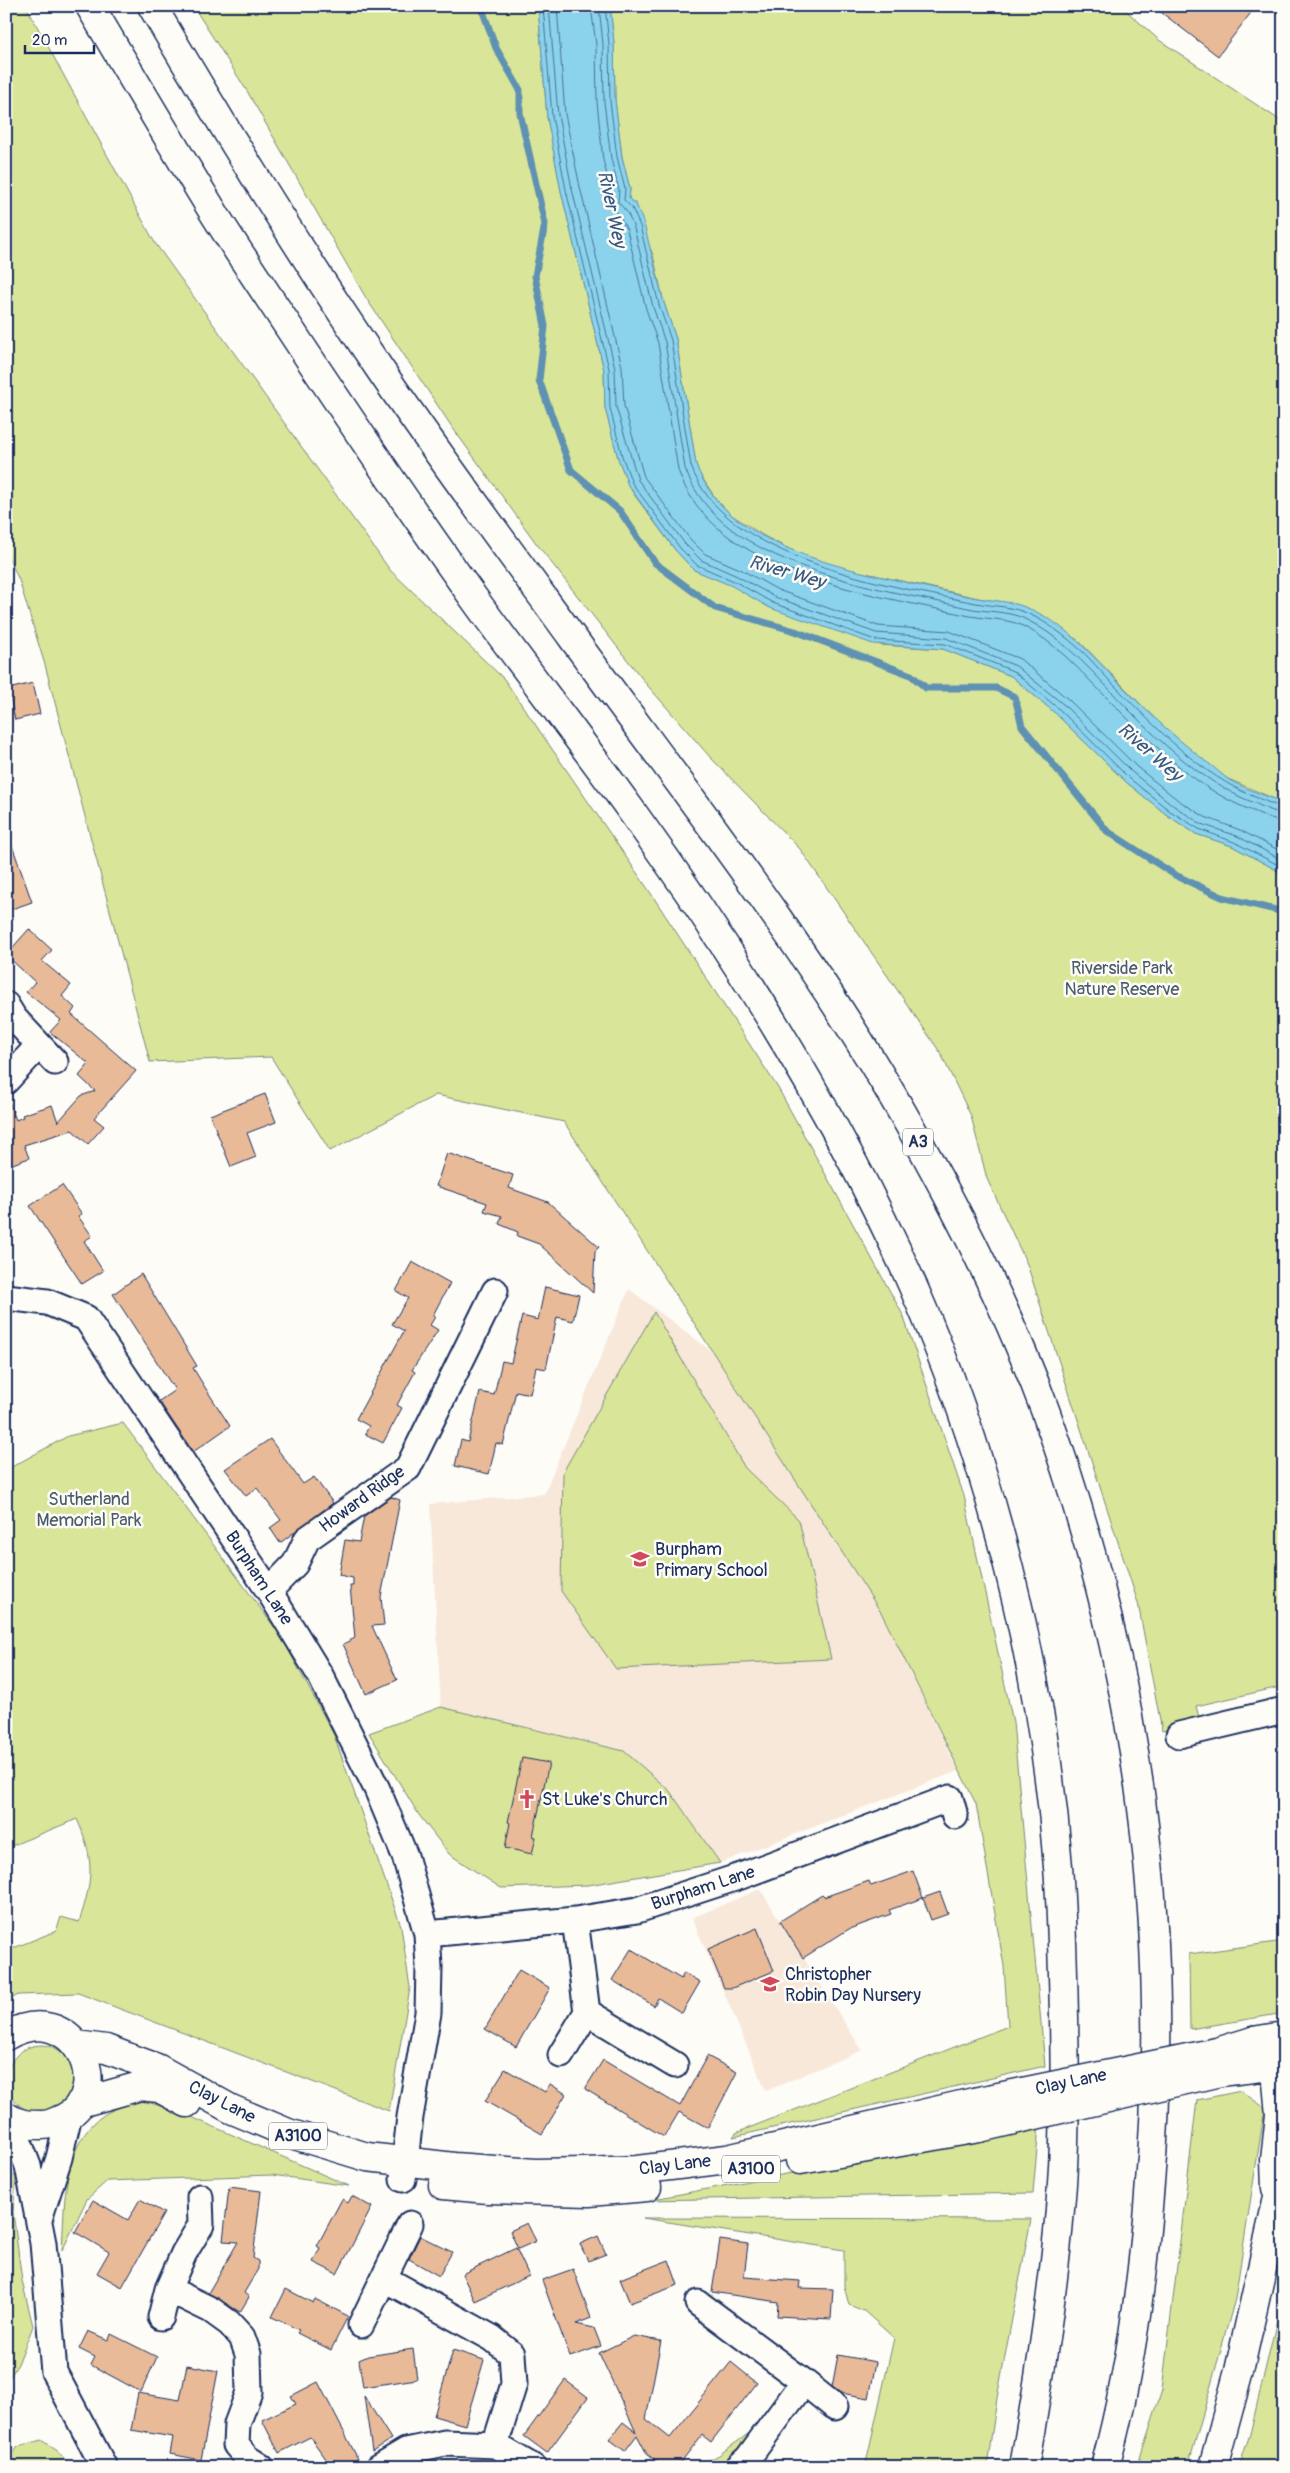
<svg xmlns="http://www.w3.org/2000/svg" width="1290" height="2473" viewBox="0 0 1290 2473" font-family="Pangolin,sans-serif">
	<style>
		.built { fill: #f7e8da }
		.green { fill: #d9e598; stroke: #7a8a7b }
		.water { fill: #8bd3ec; stroke: #5e91b3 }
		.lines { fill: none; stroke-linecap: round; stroke-linejoin: round }
		.shore { stroke: #487197; stroke-width: 1 }
		.stream { stroke: #5e91b3; stroke-width: 7 }
		.building { fill: #e8ba98; stroke: #1b2f5e }
		.street-casing { stroke: #1b2f5e; stroke-width: 29 }
		.secondary-casing { stroke: #1b2f5e; stroke-width: 31 }
		.primary-casing { stroke: #1b2f5e; stroke-width: 31 }
		.highway-casing { stroke: #1b2f5e; stroke-width: 31 }
		.street { stroke: #fdfcf7; stroke-width: 25 }
		.secondary { stroke: #fdfcf7; stroke-width: 28 }
		.primary { stroke: #fdfcf7; stroke-width: 28 }
		.highway { stroke: #fdfcf7; stroke-width: 28 }
		.primary-bridge-casing { stroke: #1b2f5e; stroke-width: 31; stroke-linecap: butt }
		.primary-bridge { stroke: #fdfcf7; stroke-width: 28 }
		.labels { text-anchor: middle; dominant-baseline: central; stroke-width: 5; stroke-linejoin: round; paint-order: stroke }
		.shield { fill: #fdfcf7; stroke: #5f6c8c; stroke-width: 1 }
		.shield-label { font-size: 16px; font-weight: bold; fill: #1b2f5e }
		.park-label { font-size: 18px; fill: #4a5c6c; stroke: #fdfcf7 }
		.street-label { font-size: 18px; fill: #1b2f5e; stroke: #fdfcf7 }
		.poi-label { font-size: 18px; fill: #1b2f5e; stroke: #fdfcf7; text-anchor: start }
		.water-label { font-size: 19px; font-style: italic; fill: #375882; stroke: #fdfcf7 }
	</style>
	<rect width="100%" height="100%" fill="#fdfcf7"/>
	<filter id="ink" filterUnits="userSpaceOnUse"><feTurbulence type="fractalNoise" baseFrequency=".02" numOctaves="2"/><feDisplacementMap in="SourceGraphic" scale="10" xChannelSelector="R" yChannelSelector="G"/><feConvolveMatrix kernelMatrix="1 2 1 2 8 2 1 2 1" color-interpolation-filters="sRGB"/></filter>
	<g filter="url(#ink)">
		<path class="built" d="M 629,1289 L 714,1353 L 882,1614 L 958,1771 L 720,1863 L 685,1812 L 624,1751 L 441,1707 L 430,1504 L 544,1494 Z
			M 760,1889 L 862,2050 L 766,2091 L 692,1918 Z"/>
		<path class="green" d="M 6,6 L 26,6 L 155,243 L 390,570 L 504,679 L 648,889 L 778,1088 L 903,1315 L 964,1496 L 1013,1722 L 1045,2066 L 733,2137 L 736,2133 L 1008,2026 L 1004,1966 L 976,1804 L 882,1614 L 564,1122 L 436,1095 L 330,1151 L 271,1057 L 150,1062 L 45,665 L 19,580 L 6,552 Z
			M 193,6 L 538,6 L 547,117 L 561,191 L 604,370 L 605,408 L 618,458 L 628,485 L 635,496 L 676,551 L 694,570 L 880,645 L 943,649 L 1011,676 L 1055,713 L 1126,782 L 1167,815 L 1196,834 L 1232,846 L 1284,874 L 1284,1686 L 1196,1706 L 1200,1721 L 1162,1731 L 1138,1603 L 1027,1264 L 987,1179 L 971,1116 L 940,1052 L 800,849 L 710,757 L 647,685 L 536,543 L 452,427 L 366,298 L 247,91 Z
			M 610,6 L 1121,6 L 1159,40 L 1284,123 L 1284,803 L 1226,778 L 1188,748 L 1158,722 L 1079,641 L 1039,614 L 1014,604 L 978,598 L 838,567 L 797,553 L 764,536 L 730,514 L 716,499 L 699,473 L 696,464 L 676,339 L 664,303 L 653,255 L 629,199 L 630,189 L 622,157 L 615,100 L 614,43 Z
			M 654,1312 L 745,1468 L 799,1520 L 831,1659 L 616,1669 L 561,1591 L 563,1472 Z
			M 123,1423 L 281,1636 L 334,1735 L 401,1926 L 410,1988 L 389,2111 L 78,1993 L 18,1995 L 6,2002 L 6,1951 L 56,1931 L 61,1917 L 79,1922 C 93,1880 95,1860 77,1819 L 6,1848 L 6,1470 L 68,1436 Z
			M 441,1707 L 624,1751 L 669,1790 L 720,1863 L 588,1885 L 501,1888 L 449,1854 L 419,1815 L 369,1733 Z
			M 1284,1941 L 1284,2013 L 1190,2029 L 1189,1954 Z
			M7 2079a34 34 0 1 1 68 0a34 34 0 1 1-68 0Z
			M 1241,2091 L 1265,2108 L 1235,2299 L 1188,2467 L 1137,2467 L 1162,2390 L 1197,2100 Z
			M 141,2100 L 180,2112 L 349,2186 L 272,2175 L 107,2181 L 87,2199 L 62,2251 C 65,2203 61,2144 105,2114 C 115,2108 130,2104 141,2100 Z
			M 1039,2126 L 1033,2193 L 649,2200 Z
			M 6,2163 L 16,2178 L 13,2212 L 22,2281 L 33,2326 L 18,2364 L 6,2383 Z
			M 643,2218 L 1031,2219 L 997,2398 L 987,2467 L 865,2467 L 894,2338 L 864,2311 L 849,2305 L 844,2286 L 844,2250 Z
			M 1284,2290 L 1284,2467 L 1239,2467 L 1250,2434 Z
			M 752,2431 L 726,2467 L 696,2467 L 719,2455 Z
			M 41,2440 L 59,2452 L 71,2467 L 6,2467 L 6,2460 L 18,2447 Z
			M 452,2461 L 485,2467 L 406,2467 L 417,2463 Z"/>
		<path class="water" d="M 538,6 L 610,6 L 614,43 L 615,100 L 622,157 L 630,189 L 629,199 L 636,204 L 644,224 L 664,303 L 676,339 L 696,464 C 723,542 830,565 900,581 C 925,587 951,593 977,598 C 993,601 1010,601 1025,607 C 1065,622 1092,656 1121,685 C 1148,713 1177,739 1208,763 C 1217,769 1224,778 1235,783 C 1250,791 1268,796 1284,803 L 1284,874 L 1232,846 L 1196,834 L 1167,815 L 1126,782 L 1055,713 L 1011,676 L 943,649 L 873,644 L 770,608 L 732,586 L 694,570 L 676,551 L 628,485 L 618,458 L 605,408 L 604,370 L 561,191 L 547,117 Z"/>
		<g class="lines">
			<path class="shore" d="M 543,6 L 552,116 L 566,190 L 609,369 L 610,408 L 622,456 L 632,483 L 680,548 L 697,565 L 734,581 L 773,603 L 875,640 L 945,644 L 1013,671 L 1059,709 L 1129,778 L 1170,811 L 1199,829 L 1234,842 L 1284,868
				M 549,6 L 558,115 L 572,189 L 615,368 L 616,407 L 638,480 L 685,544 L 701,560 L 737,576 L 775,597 L 876,633 L 946,638 L 1016,666 L 1063,704 L 1133,773 L 1174,806 L 1201,824 L 1237,836 L 1284,861
				M 557,6 L 565,114 L 580,187 L 622,367 L 624,406 L 644,477 L 690,539 L 705,554 L 740,569 L 778,590 L 878,626 L 949,631 L 1020,659 L 1068,699 L 1138,768 L 1178,800 L 1205,817 L 1240,830 L 1284,853
				M 591,6 L 596,45 L 597,102 L 603,160 L 611,190 L 611,202 L 627,230 L 646,309 L 658,343 L 678,470 C 713,574 873,594 965,615 C 983,619 1004,618 1021,625 C 1056,642 1080,671 1107,698 C 1148,739 1193,787 1248,809 C 1259,813 1272,820 1284,821
				M 599,6 L 603,44 L 604,102 L 611,159 L 619,190 L 618,202 L 627,212 L 634,228 L 653,307 L 665,342 L 685,468 C 719,567 879,588 968,608 C 986,612 1007,611 1023,618 C 1059,635 1084,663 1110,690 C 1149,732 1199,781 1252,802 C 1262,806 1273,813 1284,813
				M 605,6 L 609,44 L 610,101 L 617,157 L 625,189 L 624,200 L 632,208 L 640,226 L 659,305 L 671,340 L 691,466 C 724,560 890,586 976,603 C 991,606 1009,606 1024,612 C 1042,619 1060,632 1075,645 C 1090,657 1102,674 1117,688 C 1157,729 1201,775 1255,797 C 1264,800 1274,806 1284,807"/>
			<path class="stream" d="M 481,6 L 496,48 L 520,90 L 520,113 L 545,224 L 535,276 L 545,326 L 539,380 L 571,470 L 620,511 L 655,563 L 715,608 L 795,631 L 911,675 L 926,688 L 996,688 L 1015,697 L 1022,726 L 1107,831 L 1175,875 L 1222,897 L 1284,912"/>
		</g>
		<path class="building" d="M 1153,6 L 1256,6 L 1218,56 Z
			M 33,683 L 40,714 L 15,720 L 8,689 Z
			M 6,837 L 9,837 L 32,902 L 6,911 Z
			M 29,929 L 52,950 L 42,961 L 71,985 L 62,996 L 75,1008 L 71,1014 L 136,1071 L 94,1118 L 104,1126 L 88,1144 L 72,1130 L 24,1145 L 29,1158 L 10,1165 L 6,1156 L 6,1101 L 9,1101 L 16,1120 L 23,1117 L 22,1115 L 52,1105 L 58,1122 L 81,1096 L 95,1091 L 79,1076 L 89,1064 L 50,1032 L 61,1020 L 26,992 L 35,982 L 6,955 Z
			M 265,1094 L 276,1122 L 247,1133 L 256,1157 L 231,1167 L 210,1115 Z
			M 447,1153 L 513,1175 L 509,1188 L 548,1202 L 599,1247 L 595,1251 L 593,1293 L 539,1244 L 517,1236 L 518,1232 L 499,1224 L 502,1216 L 484,1211 L 487,1203 L 436,1186 Z
			M 62,1185 L 82,1214 L 78,1216 L 92,1236 L 84,1241 L 103,1271 L 82,1284 L 30,1206 Z
			M 412,1262 L 450,1283 L 433,1315 L 435,1317 L 430,1325 L 438,1330 L 412,1370 L 415,1372 L 397,1405 L 402,1408 L 383,1443 L 365,1434 L 369,1426 L 356,1419 L 404,1331 L 392,1324 L 408,1298 L 396,1291 Z
			M 141,1274 L 197,1366 L 193,1368 L 206,1389 L 230,1426 L 193,1452 L 159,1401 L 175,1390 L 113,1294 Z
			M 545,1287 L 579,1295 L 573,1321 L 557,1317 L 546,1369 L 536,1367 L 530,1394 L 516,1391 L 503,1445 L 496,1443 L 489,1474 L 455,1466 L 461,1440 L 468,1442 L 480,1392 L 494,1395 L 502,1361 L 511,1363 L 522,1316 L 538,1320 Z
			M 270,1439 L 303,1484 L 314,1477 L 333,1503 L 280,1543 L 270,1528 L 281,1520 L 257,1488 L 246,1496 L 225,1469 Z
			M 391,1497 L 400,1500 L 381,1597 L 384,1625 L 372,1626 L 397,1680 L 366,1694 L 343,1644 L 355,1638 L 350,1586 L 353,1586 L 353,1578 L 339,1575 L 345,1540 L 359,1542 L 364,1516 Z
			M 522,1758 L 549,1763 L 533,1836 L 536,1837 L 532,1854 L 505,1848 L 510,1823 L 508,1822 Z
			M 913,1871 L 923,1898 L 889,1910 L 891,1914 L 849,1929 L 803,1958 L 780,1921 L 822,1895 L 824,1897 L 869,1881 L 871,1886 Z
			M 940,1892 L 948,1914 L 931,1920 L 923,1898 Z
			M 757,1928 L 774,1971 L 732,1988 L 724,1988 L 708,1949 Z
			M 631,1949 L 681,1979 L 684,1973 L 700,1982 L 682,2013 L 658,1998 L 654,2006 L 612,1980 Z
			M 519,1970 L 550,1988 L 516,2047 L 485,2029 Z
			M 707,2056 L 737,2072 L 708,2128 L 679,2112 L 664,2137 L 585,2089 L 603,2060 L 680,2106 Z
			M 505,2069 L 545,2092 L 550,2084 L 566,2094 L 542,2134 L 485,2101 Z
			M 229,2187 L 261,2191 L 253,2258 L 258,2261 L 258,2269 L 244,2293 L 249,2297 L 240,2312 L 208,2293 L 238,2242 L 223,2241 Z
			M 352,2196 L 372,2207 L 337,2274 L 313,2262 L 320,2248 L 317,2246 L 342,2199 L 348,2203 Z
			M 140,2199 L 164,2213 L 122,2287 L 97,2273 L 109,2252 L 75,2232 L 93,2200 L 128,2220 Z
			M 527,2223 L 536,2241 L 518,2249 L 510,2231 Z
			M 420,2236 L 452,2252 L 439,2276 L 409,2259 Z
			M 598,2236 L 606,2254 L 588,2261 L 580,2244 Z
			M 720,2240 L 748,2244 L 744,2277 L 800,2281 L 799,2288 L 833,2289 L 831,2319 L 777,2316 L 778,2302 L 712,2292 Z
			M 516,2248 L 529,2276 L 475,2301 L 462,2274 Z
			M 669,2260 L 678,2285 L 630,2303 L 620,2279 Z
			M 573,2269 L 591,2318 L 576,2324 L 594,2328 L 601,2346 L 570,2357 L 542,2280 Z
			M 286,2289 L 313,2303 L 315,2299 L 348,2316 L 331,2350 L 297,2333 L 299,2330 L 272,2317 Z
			M 88,2331 L 108,2340 L 111,2334 L 157,2357 L 141,2392 L 91,2365 L 95,2357 L 79,2349 Z
			M 634,2336 L 661,2341 L 646,2419 L 670,2438 L 731,2362 L 757,2383 L 711,2442 L 702,2435 L 677,2467 L 663,2467 L 647,2454 L 637,2435 L 625,2451 L 609,2439 L 623,2422 L 636,2432 L 599,2353 Z
			M 413,2349 L 417,2379 L 363,2387 L 359,2360 L 368,2356 Z
			M 453,2350 L 484,2360 L 465,2425 L 434,2416 Z
			M 838,2355 L 876,2362 L 869,2398 L 841,2393 L 832,2387 Z
			M 187,2365 L 218,2371 L 201,2460 L 170,2454 L 173,2437 L 131,2430 L 138,2393 L 180,2400 Z
			M 565,2380 L 588,2397 L 547,2453 L 524,2436 Z
			M 318,2382 L 358,2459 L 347,2467 L 332,2467 L 310,2437 L 279,2453 L 262,2420 L 296,2404 L 291,2396 Z
			M 364,2396 L 391,2439 L 372,2451 Z"/>
		<g class="lines">
			<g class="street-casing">
				<path id="street" d="M 6,1005 L 14,1018 L 55,1062
					M 6,1081 L 39,1045
					M 6,1297 L 47,1302 L 86,1318 L 269,1591 L 320,1675 L 377,1789 L 405,1856 L 427,1934 L 429,1967 L 428,2013 L 410,2117 L 403,2179
					M 269,1591 L 295,1564 L 307,1539 L 408,1468 L 495,1291
					M 1179,1735 L 1284,1710
					M 575,1920 L 587,2012 L 675,2065
					M 427,1934 L 575,1920 L 637,1910 L 741,1876 L 950,1798 L 955,1816
					M 561,2055 L 587,2012
					M 10,2119 L 28,2166 L 43,2243 L 54,2372 L 104,2467
					M 39,2219 L 59,2158 L 69,2115
					M 385,2279 L 492,2338 L 512,2354 L 514,2384 L 495,2445
					M 168,2289 L 211,2310 L 229,2323 L 242,2337 L 248,2354 L 249,2392 L 237,2424 L 236,2445 L 247,2458 L 261,2467
					M 698,2303 L 804,2382
					M 161,2317 L 168,2289 L 184,2253 L 201,2225 L 200,2197
					M 361,2325 L 410,2224
					M 379,2467 L 406,2451 L 445,2443 L 495,2445 L 533,2467
					M 738,2467 L 748,2458 L 804,2382 L 835,2407"/>
			</g>
			<g class="secondary-casing">
				<path id="secondary" d="M 1253,2041 L 1284,2036"/>
			</g>
			<g class="primary-casing">
				<path id="primary" d="M 6,2036 C 73,1996 117,2090 64,2118 C 56,2121 51,2125 42,2125 C 29,2125 17,2125 6,2116
					M 76,2045 L 106,2049 L 157,2068 L 231,2109 L 288,2133 L 367,2157 L 454,2167 L 535,2173 L 585,2172 L 637,2170 L 727,2159 L 974,2102
					M 1217,2052 L 1253,2041
					M 1220,2072 L 1270,2066
					M 80,2103 L 140,2086 L 159,2088 L 187,2103
					M 800,2160 L 979,2128
					M 443,2185 L 488,2189 L 589,2192 L 647,2187"/>
			</g>
			<g class="highway-casing">
				<path id="highway" d="M 90,6 C 132,77 174,148 217,218 C 246,264 277,309 307,355 C 363,439 419,522 478,604 C 529,674 582,742 633,813 C 740,961 838,1117 912,1284 C 990,1460 1044,1675 1058,1867 C 1062,1917 1063,1967 1064,2017 C 1065,2081 1066,2146 1060,2209 C 1053,2295 1039,2381 1024,2467
					M 152,6 C 224,129 299,250 379,368 C 441,459 507,548 572,637 C 685,792 806,945 902,1112 C 956,1207 1007,1307 1045,1410 C 1137,1661 1173,1928 1149,2195 C 1142,2286 1129,2379 1105,2467
					M 1253,2041 L 1270,2066 L 1277,2082 L 1280,2115 L 1275,2160 L 1276,2188
					M 1213,2467 L 1239,2371 L 1284,2170"/>
			</g>
			<use href="#street" class="street"/>
			<use href="#secondary" class="secondary"/>
			<use href="#primary" class="primary"/>
			<use href="#highway" class="highway"/>
			<g class="primary-bridge-casing">
				<path id="primary-bridge" d="M 974,2102 L 1217,2052
					M 979,2128 L 1220,2072"/>
			</g>
			<use href="#primary-bridge" class="primary-bridge"/>
		</g>
	</g>
	<defs>
		<g id="school-bare" transform="scale(1.5)"><path d="M0-5L7-2L0 1L-7-2ZM-4 1L0 2.5L4 1V4Q0 6-4 4Z" fill="#d1495b" stroke="#fdfcf7" stroke-width="2.5" paint-order="stroke"/></g>
		<g id="church-bare" transform="scale(1.5)"><path d="M-1.2-6h2.4v3.5h3.3v2.4h-3.3V6h-2.4V-.1h-3.3v-2.4h3.3Z" fill="#d1495b" stroke="#fdfcf7" stroke-width="2.5" paint-order="stroke"/></g>
	</defs>
	<g fill-rule="evenodd">
		<use href="#school-bare" x="640" y="1559"/>
		<use href="#church-bare" x="527" y="1799"/>
		<use href="#school-bare" x="770" y="1984"/>
	</g>
	<g class="labels">
		<g class="shield">
			<rect x="903" y="1128.5" width="30" height="27" rx="4"/>
			<rect x="269" y="2122.5" width="58" height="27" rx="4"/>
			<rect x="722" y="2155.5" width="58" height="27" rx="4"/>
		</g>
		<g class="shield-label">
			<text x="918" y="1142">A3</text>
			<text x="298" y="2136">A3100</text>
			<text x="751" y="2169">A3100</text>
		</g>
		<g class="park-label">
			<text x="1122" y="968">Riverside Park<tspan x="1122" dy="21">Nature Reserve</tspan></text>
			<text x="89" y="1499">Sutherland<tspan x="89" dy="21">Memorial Park</tspan></text>
		</g>
		<g class="street-label">
			<text transform="translate(362 1499) rotate(-36)">Howard Ridge</text>
			<text transform="translate(259 1578) rotate(57)">Burpham Lane</text>
			<text transform="translate(703 1888) rotate(-18)">Burpham Lane</text>
			<text transform="translate(1071 2082) rotate(-12)">Clay Lane</text>
			<text transform="translate(222 2102) rotate(27)">Clay Lane</text>
			<text transform="translate(675 2165) rotate(-7)">Clay Lane</text>
		</g>
		<g class="poi-label">
			<text x="655" y="1549">Burpham<tspan x="655" dy="21">Primary School</tspan></text>
			<text x="542" y="1799">St Luke's Church</text>
			<text x="785" y="1974">Christopher<tspan x="785" dy="21">Robin Day Nursery</tspan></text>
		</g>
		<g class="water-label">
			<text transform="translate(612 209) rotate(78)">River Wey</text>
			<text transform="translate(787 572) rotate(16)">River Wey</text>
			<text transform="translate(1150 752) rotate(41)">River Wey</text>
		</g>
	</g>
	<rect width="1290" height="2473" fill="none" stroke="#fdfcf7" stroke-width="25"/>
	<rect x="12" y="12" width="1265" height="2448" fill="none" stroke="#1b2f5e" stroke-width="2" filter="url(#ink)"/>
	<path d="M25 45v8h69v-8" fill="none" stroke="#1b2f5e" stroke-width="2.5"/>
	<text x="32" y="45" font-size="15" fill="#1b2f5e" stroke="#fdfcf7" stroke-width="4" paint-order="stroke">20 m</text>
</svg>
